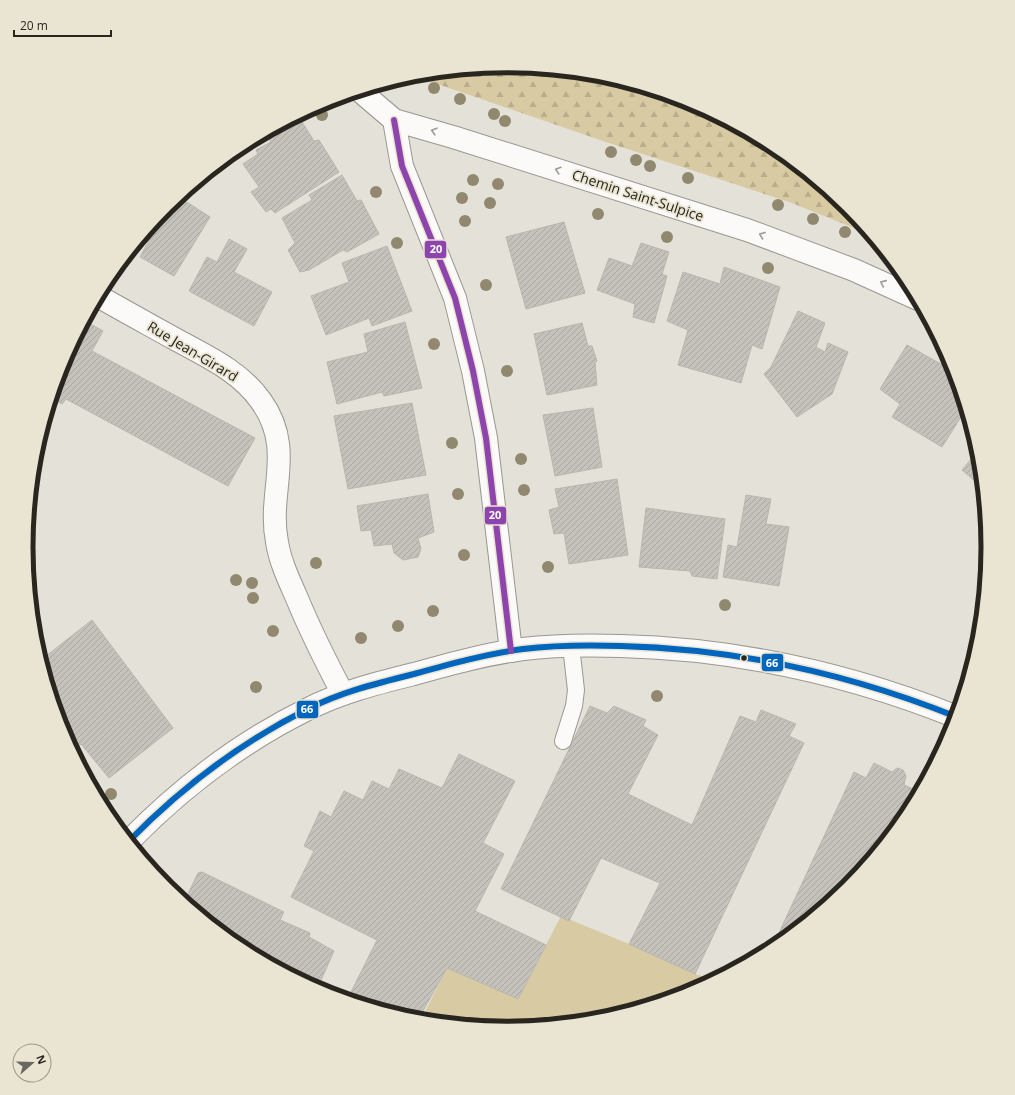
<svg xmlns="http://www.w3.org/2000/svg" width="1015" height="1095" viewBox="0 0 1015 1095" font-family="'Open Sans',sans-serif">
	<style>
		.forest { fill: url(#forest-firs) }
		.garden { fill: #d8caa2 }
		.building { fill: url(#building-hatch); stroke: #b8b6ae }
		.lines { fill: none; stroke-linecap: round; stroke-linejoin: round }
		.service-casing { stroke: #999790; stroke-width: 18 }
		.minor-casing { stroke: #999790; stroke-width: 24 }
		.secondary-casing { stroke: #999790; stroke-width: 24 }
		.service { stroke: #fbfaf9; stroke-width: 16 }
		.minor { stroke: #fbfaf9; stroke-width: 22 }
		.secondary { stroke: #fbfaf9; stroke-width: 22 }
		.bus-1-casing { stroke: #eae4d2; stroke-width: 9 }
		.bus-2-casing { stroke: #eae4d2; stroke-width: 9 }
		.bus-1 { stroke: #0065bd; stroke-width: 6 }
		.bus-2 { stroke: #8e44ad; stroke-width: 6 }
		.tree { fill: #90886f }
		.oneway { stroke: #9c9b97 }
		.bus-dot { fill: #28261f; stroke: #eae4d2; stroke-width: 1.5 }
		.labels { text-anchor: middle; dominant-baseline: central; stroke-width: 3.5; stroke-linejoin: round; paint-order: stroke }
		.street-label { font-size: 14px; fill: #28261f; stroke: #eae4d2 }
		.rim { fill: none; stroke: #28261f; stroke-width: 5 }
		.line-badge { stroke: #eae4d2; stroke-width: 1.5 }
		.badge-label { font-size: 11px; text-anchor: middle; font-weight: bold; fill: #fff }
	</style>
	<defs>
		<pattern id="forest-firs" width="22" height="20" patternUnits="userSpaceOnUse"><rect width="22" height="20" fill="#d8caa2"/><path d="M5 1l3.5 6h-7zM16 11l3.5 6h-7z" fill="#b9ad8b"/></pattern>
		<pattern id="building-hatch" width="6" height="6" patternUnits="userSpaceOnUse"><rect width="6" height="6" fill="#c5c2bb"/><path d="M-1 1l2-2M0 6l6-6M5 7l2-2" fill="none" stroke="#a9a7a0"/></pattern>
	</defs>
	<rect width="100%" height="100%" fill="#e4e1d8"/>
	<path class="forest" d="M 508,66 L 602,75 L 692,103 L 775,147 L 848,207 L 871,235 L 792,203 L 603,141 L 423,79 L 417,75 Z"/>
	<path class="garden" d="M 561,916 L 629,944 L 695,974 L 715,980 L 692,992 L 601,1020 L 507,1029 L 421,1020 L 447,968 L 518,999 Z"/>
	<path class="building" d="M 299,117 L 314,141 L 319,140 L 339,172 L 275,213 L 271,209 L 266,212 L 251,192 L 259,187 L 243,164 L 258,154 L 256,150 L 271,142 L 268,138 Z
		M 252,141 L 234,157 L 231,154 L 240,147 Z
		M 342,175 L 357,201 L 361,200 L 379,234 L 347,252 L 343,250 L 309,270 L 300,272 L 288,250 L 295,243 L 282,218 L 312,200 L 309,195 Z
		M 179,197 L 210,217 L 174,276 L 140,257 L 166,209 Z
		M 564,222 L 585,293 L 526,309 L 506,237 Z
		M 229,239 L 247,249 L 234,272 L 272,292 L 254,326 L 189,291 L 207,257 L 217,262 Z
		M 641,243 L 669,252 L 662,274 L 667,276 L 654,323 L 633,317 L 635,304 L 597,290 L 609,258 L 632,266 Z
		M 387,246 L 412,311 L 372,326 L 369,318 L 326,335 L 311,296 L 349,282 L 342,263 Z
		M 724,267 L 780,287 L 762,349 L 752,345 L 741,383 L 678,365 L 688,330 L 667,321 L 683,272 L 720,284 Z
		M 798,311 L 825,323 L 816,347 L 825,352 L 828,343 L 848,352 L 832,394 L 797,417 L 764,374 L 771,367 Z
		M 85,321 L 103,331 L 92,351 L 255,438 L 228,486 L 66,399 L 62,404 L 52,398 L 63,363 Z
		M 405,322 L 422,388 L 384,396 L 382,392 L 337,404 L 327,362 L 368,352 L 364,334 Z
		M 582,323 L 588,346 L 592,346 L 597,361 L 595,363 L 597,385 L 547,395 L 534,334 Z
		M 907,345 L 955,372 L 966,409 L 942,447 L 892,417 L 900,404 L 880,389 Z
		M 412,403 L 426,475 L 348,489 L 334,416 Z
		M 593,408 L 602,467 L 555,476 L 543,415 Z
		M 979,450 L 980,454 L 983,488 L 962,470 Z
		M 617,479 L 628,555 L 569,564 L 564,533 L 554,534 L 549,510 L 559,507 L 555,489 Z
		M 428,494 L 434,532 L 418,538 L 421,549 L 418,557 L 403,560 L 394,553 L 392,544 L 374,546 L 371,530 L 361,531 L 357,506 Z
		M 746,495 L 771,499 L 766,524 L 789,527 L 779,586 L 723,577 L 728,545 L 737,547 Z
		M 646,508 L 725,519 L 717,579 L 692,576 L 690,571 L 639,567 Z
		M 92,620 L 173,728 L 109,778 L 81,744 L 73,751 L 63,732 L 41,660 Z
		M 590,706 L 607,713 L 614,706 L 646,720 L 643,726 L 658,735 L 628,794 L 692,825 L 740,716 L 756,722 L 761,710 L 796,724 L 789,736 L 804,743 L 695,974 L 629,944 L 660,883 L 601,858 L 569,921 L 501,889 Z
		M 459,754 L 515,781 L 483,843 L 504,854 L 475,911 L 546,945 L 518,999 L 447,968 L 418,1020 L 347,1000 L 377,940 L 291,897 L 314,851 L 304,846 L 320,811 L 331,817 L 344,791 L 363,800 L 372,781 L 389,789 L 399,769 L 442,788 Z
		M 874,763 L 892,772 L 897,768 L 903,770 L 906,776 L 904,785 L 920,792 L 908,815 L 848,888 L 771,950 L 854,772 L 866,778 Z
		M 202,872 L 284,912 L 280,920 L 310,933 L 309,937 L 334,951 L 317,989 L 240,948 L 184,902 L 198,873 Z"/>
	<g class="lines">
		<g class="service-casing">
			<path id="service" d="M 563,741 L 574,706 L 576,690 L 571,646"/>
		</g>
		<g class="minor-casing">
			<path id="minor" d="M 360,91 L 394,120 L 453,137 L 747,230 L 854,270 L 918,299
				M 394,120 L 402,166 L 455,298 L 473,371 L 486,438 L 511,651
				M 98,296 C 124,311 150,325 175,339 C 206,356 240,371 261,401 C 296,450 267,491 277,542 C 280,561 288,578 296,596 C 310,630 326,662 343,694"/>
		</g>
		<g class="secondary-casing">
			<path id="secondary" d="M 129,841 C 181,788 241,742 308,709 C 341,692 378,683 414,674 C 450,664 486,654 523,649 C 556,645 589,645 621,646 C 737,649 850,674 957,717"/>
		</g>
		<use href="#service" class="service"/>
		<use href="#minor" class="minor"/>
		<use href="#secondary" class="secondary"/>
		<g class="bus-1-casing">
			<path id="bus-1" d="M 129,841 C 181,788 241,742 308,709 C 341,692 378,683 414,674 C 450,664 486,654 523,649 C 556,645 589,645 621,646 C 737,649 850,674 957,717"/>
		</g>
		<g class="bus-2-casing">
			<path id="bus-2" d="M 394,120 L 402,166 L 455,298 L 473,371 L 486,438 L 511,651"/>
		</g>
		<use href="#bus-1" class="bus-1"/>
		<use href="#bus-2" class="bus-2"/>
	</g>
	<g class="tree">
		<circle cx="434" cy="88" r="6"/>
		<circle cx="460" cy="99" r="6"/>
		<circle cx="494" cy="114" r="6"/>
		<circle cx="322" cy="115" r="6"/>
		<circle cx="505" cy="121" r="6"/>
		<circle cx="611" cy="152" r="6"/>
		<circle cx="636" cy="160" r="6"/>
		<circle cx="650" cy="166" r="6"/>
		<circle cx="688" cy="178" r="6"/>
		<circle cx="473" cy="180" r="6"/>
		<circle cx="498" cy="184" r="6"/>
		<circle cx="376" cy="192" r="6"/>
		<circle cx="462" cy="198" r="6"/>
		<circle cx="490" cy="203" r="6"/>
		<circle cx="778" cy="205" r="6"/>
		<circle cx="598" cy="214" r="6"/>
		<circle cx="813" cy="219" r="6"/>
		<circle cx="465" cy="221" r="6"/>
		<circle cx="845" cy="232" r="6"/>
		<circle cx="667" cy="237" r="6"/>
		<circle cx="397" cy="243" r="6"/>
		<circle cx="768" cy="268" r="6"/>
		<circle cx="486" cy="285" r="6"/>
		<circle cx="434" cy="344" r="6"/>
		<circle cx="507" cy="371" r="6"/>
		<circle cx="452" cy="443" r="6"/>
		<circle cx="521" cy="459" r="6"/>
		<circle cx="524" cy="490" r="6"/>
		<circle cx="458" cy="494" r="6"/>
		<circle cx="464" cy="555" r="6"/>
		<circle cx="316" cy="563" r="6"/>
		<circle cx="548" cy="567" r="6"/>
		<circle cx="236" cy="580" r="6"/>
		<circle cx="252" cy="583" r="6"/>
		<circle cx="253" cy="598" r="6"/>
		<circle cx="725" cy="605" r="6"/>
		<circle cx="433" cy="611" r="6"/>
		<circle cx="398" cy="626" r="6"/>
		<circle cx="273" cy="631" r="6"/>
		<circle cx="361" cy="638" r="6"/>
		<circle cx="256" cy="687" r="6"/>
		<circle cx="657" cy="696" r="6"/>
		<circle cx="111" cy="794" r="6"/>
	</g>
	<defs><path id="oneway-chevron" d="M-2-3.5L2.5 0L-2 3.5" fill="none" stroke-width="1.6" stroke-linecap="round" stroke-linejoin="round"/></defs>
	<g class="oneway">
		<use href="#oneway-chevron" transform="translate(434 131) rotate(-164)"/>
		<use href="#oneway-chevron" transform="translate(558 170) rotate(-162)"/>
		<use href="#oneway-chevron" transform="translate(762 235) rotate(-159)"/>
		<use href="#oneway-chevron" transform="translate(883 283) rotate(-156)"/>
	</g>
	<circle class="bus-dot" cx="744" cy="658" r="3.5"/>
	<g class="labels">
		<g class="street-label">
			<text transform="translate(638 195) rotate(18)">Chemin Saint-Sulpice</text>
			<text transform="translate(193 351) rotate(31)">Rue Jean-Girard</text>
		</g>
	</g>
	<path d="M0 0H1015V1095H0ZM33 547a474 474 0 1 1 948 0a474 474 0 1 1-948 0Z" fill="#eae4d2" fill-rule="evenodd"/>
	<path class="rim" d="M33 547a474 474 0 1 1 948 0a474 474 0 1 1-948 0Z"/>
	<g class="line-badge">
		<rect x="424" y="240" width="23" height="19" rx="4" fill="#8e44ad"/>
		<rect x="484" y="506" width="23" height="19" rx="4" fill="#8e44ad"/>
		<rect x="761" y="653" width="23" height="19" rx="4" fill="#0065bd"/>
		<rect x="296" y="700" width="23" height="19" rx="4" fill="#0065bd"/>
	</g>
	<g class="badge-label">
		<text x="436" y="253">20</text>
		<text x="495" y="519">20</text>
		<text x="772" y="667">66</text>
		<text x="307" y="713">66</text>
	</g>
	<g transform="translate(32 1063) rotate(70)"><circle r="19" fill="#eae4d2" stroke="#9c988a"/>
	<path d="M0-3L7 15L0 10L-7 15Z" fill="#6a6760"/>
	<text y="-6" font-size="11" font-weight="bold" text-anchor="middle" fill="#28261f">N</text>
	</g>
	<path d="M14 30v6h97v-6" fill="none" stroke="#28261f" stroke-width="2"/>
	<text x="20" y="30" font-size="12" fill="#28261f" stroke="#eae4d2" stroke-width="3" paint-order="stroke">20 m</text>
</svg>
